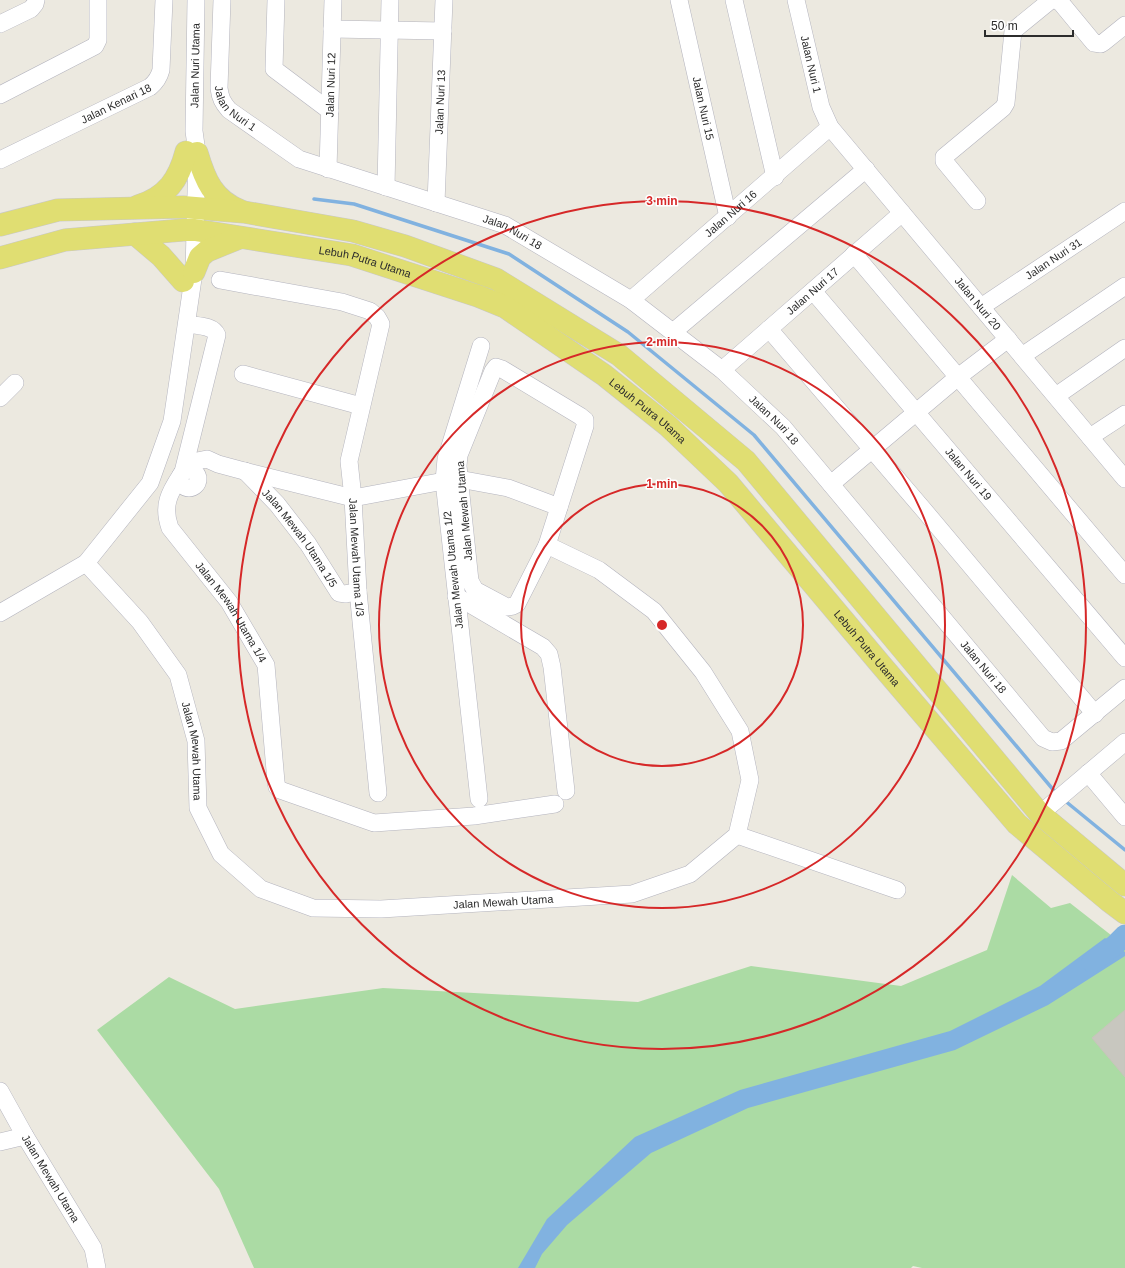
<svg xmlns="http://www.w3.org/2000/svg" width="1125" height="1268" viewBox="0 0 1125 1268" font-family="Arial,sans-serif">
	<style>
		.green { fill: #abdba4 }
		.water { fill: #81b2e0 }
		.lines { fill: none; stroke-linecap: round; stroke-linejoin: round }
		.stream { stroke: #81b2e0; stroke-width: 3.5 }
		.river { stroke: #81b2e0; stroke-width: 21 }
		.building { fill: #c8c7bf; stroke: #c7c5ba }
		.minor-casing { stroke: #b4b4be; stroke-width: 18 }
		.major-casing { stroke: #c8c8c8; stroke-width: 23 }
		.minor { stroke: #fff; stroke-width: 17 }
		.major { stroke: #e0de72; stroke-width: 22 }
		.ring { fill: none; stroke: #d62828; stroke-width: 2 }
		.labels { text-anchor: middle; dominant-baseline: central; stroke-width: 3; stroke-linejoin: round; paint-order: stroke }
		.street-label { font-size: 11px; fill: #2c2c2c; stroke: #fff }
		.centre { fill: #d62828; stroke: #fff; stroke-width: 2 }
		.ring-label { font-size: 12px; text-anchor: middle; font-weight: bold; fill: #d62828; stroke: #fff; stroke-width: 3; stroke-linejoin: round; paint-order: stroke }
	</style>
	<rect width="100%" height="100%" fill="#ece9e0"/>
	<path class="green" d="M 1012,875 L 1051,908 L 1070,903 L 1125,946 L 1125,1268 L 922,1268 L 913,1266 L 911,1268 L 254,1268 L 219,1189 L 97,1030 L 169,977 L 235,1009 L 383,988 L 638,1002 L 751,966 L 901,986 L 987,950 Z"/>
	<path class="water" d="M 1105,938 L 1125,952 L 1125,956 L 1048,1005 L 955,1050 L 748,1108 L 651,1153 L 567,1225 L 542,1254 L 535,1268 L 518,1268 L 547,1219 L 635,1137 L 740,1090 L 950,1031 L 1040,986 Z"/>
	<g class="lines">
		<path class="stream" d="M 314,199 L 354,204 L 509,254 L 628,332 L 754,435 L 1056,793
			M 1064,800 L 1125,850"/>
		<path class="river" d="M 1092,962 L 1115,945 L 1125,935"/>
	</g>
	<path class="building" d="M 1125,1010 L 1125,1077 L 1092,1038 Z"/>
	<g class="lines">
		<g class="minor-casing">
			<g id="minor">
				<path id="s1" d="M 222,0 L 219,88 C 220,98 223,103 229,110 L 299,159 L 505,225 L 631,300 L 722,370 L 783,427 L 1043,738 L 1052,742 L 1061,741 L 1125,688"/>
				<path d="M 276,0 L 274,69 L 330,111"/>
				<path id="s2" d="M 679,0 L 728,217"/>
				<path d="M 734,0 L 775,177"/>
				<path id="s3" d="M 796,0 L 821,107 L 830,127 L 1125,479"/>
				<path d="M 1056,0 L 1061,3 L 1094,43 L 1101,44 L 1104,42 L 1125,25"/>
				<path d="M 0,24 L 31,9 L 35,4 L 36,0"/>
				<path d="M 332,29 L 443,31"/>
				<path d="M 0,95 L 95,46 L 98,40 L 98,0"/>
				<path id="s4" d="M 0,160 L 150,87 C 156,82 159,78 161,70 L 164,0"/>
				<path id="s5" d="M 328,169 L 333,0"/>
				<path d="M 386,187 L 390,0"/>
				<path d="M 977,201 L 944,161 L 944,157 L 1003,108 L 1006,103 L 1013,31 L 1051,0"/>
				<path id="s6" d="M 436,203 L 444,0"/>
				<path d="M 854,254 L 1125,575"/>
				<path id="s7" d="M 220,280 L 342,302 L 370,311 L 377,317 L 381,324 L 349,461 L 353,498 L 358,591 L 378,793"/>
				<path id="s8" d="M 813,291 L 1125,658"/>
				<path id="s9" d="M 631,300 L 830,127"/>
				<path id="s10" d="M 981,307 L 1125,211"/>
				<path d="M 769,329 L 923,509 L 1095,714"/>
				<path d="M 673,332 L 866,169"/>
				<path d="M 1022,356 L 1125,286"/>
				<path d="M 496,367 L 502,369 L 580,416 L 585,420 L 585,426 L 547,545 L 517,604 L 513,606 L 507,607 L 475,590 L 470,581 L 458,466 L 459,455 L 493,371 Z"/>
				<path id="s11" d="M 722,370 L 902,213"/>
				<path d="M 243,374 L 361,406"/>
				<path d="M 1056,396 L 1125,348"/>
				<path d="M 0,398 L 15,383"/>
				<path d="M 1090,437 L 1125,414"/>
				<circle cx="189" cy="479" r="9"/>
				<path d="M 186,470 L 197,461 L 207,459 L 218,464 L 244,471 L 353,498 L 444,481"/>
				<path id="s12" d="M 245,471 L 277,504 L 308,544 L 339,593 L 346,594 L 358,591"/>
				<path d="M 183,472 L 217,335 C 213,325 197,326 187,324"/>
				<path id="s13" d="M 181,475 C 169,493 162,506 170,528 L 229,602 L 266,665 L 276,782 L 277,787 L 280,790 L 374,823 L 474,816 L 555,804"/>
				<path d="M 459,479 L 508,488 L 559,507"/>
				<path d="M 831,484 L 958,377 L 1008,339"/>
				<path id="s14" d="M 86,563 L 140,622 L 178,675 L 196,741 L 198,808 L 221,854 L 261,889 L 313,908 L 381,909 L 632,894 L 690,874 L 737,835 L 750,780 L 740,731 L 703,672 L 654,611 L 599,570 L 547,545"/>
				<path d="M 456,596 L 543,647 L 549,654 L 552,667 L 566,791"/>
				<path id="s15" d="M 0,613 L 86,563 L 150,483 L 172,421 L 194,272 L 197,153 L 194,131 L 196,0"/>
				<path d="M 1088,773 L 1125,817"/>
				<path d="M 479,799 L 444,481 L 446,459 L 481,346"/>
				<path d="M 1040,814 L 1125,742"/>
				<path d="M 737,835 L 897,890"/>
				<path id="s16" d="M 0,1091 L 25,1136 L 93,1248 L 97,1268"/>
				<path d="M 0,1142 L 25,1136"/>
			</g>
		</g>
		<g class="major-casing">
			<g id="major">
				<path d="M 197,153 C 205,180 213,200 241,211"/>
				<path d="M 138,206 C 167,197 179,179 186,152"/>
				<path d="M 0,225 L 58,210 L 183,207 L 244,212 L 353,231 L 405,246 L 496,279 L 619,355 L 746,461 L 1040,814 L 1125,885"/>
				<path d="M 135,234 L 161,256 L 183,281"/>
				<path id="s17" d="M 0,258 L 65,240 L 183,230 L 195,230 L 352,255 L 478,296 L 505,307 L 604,375 L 668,426 L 728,483 L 882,666 L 1017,824 L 1109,901 L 1125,913"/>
				<path d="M 194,272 L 200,257 L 207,251 L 239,238"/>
			</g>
		</g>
		<use href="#minor" class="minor"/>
		<use href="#major" class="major"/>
	</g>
	<g class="ring">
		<circle cx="662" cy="625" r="141"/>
		<circle cx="662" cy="625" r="283"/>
		<circle cx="662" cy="625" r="424"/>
	</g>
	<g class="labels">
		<g class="street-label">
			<text stroke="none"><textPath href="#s15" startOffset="625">Jalan Nuri Utama</textPath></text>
			<text stroke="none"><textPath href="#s3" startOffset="66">Jalan Nuri 1</textPath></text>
			<text stroke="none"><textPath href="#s5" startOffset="84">Jalan Nuri 12</textPath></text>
			<text stroke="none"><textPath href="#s6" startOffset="101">Jalan Nuri 13</textPath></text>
			<text stroke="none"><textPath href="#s4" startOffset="129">Jalan Kenari 18</textPath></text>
			<text stroke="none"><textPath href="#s1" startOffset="115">Jalan Nuri 1</textPath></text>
			<text stroke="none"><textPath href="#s2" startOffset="111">Jalan Nuri 15</textPath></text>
			<text stroke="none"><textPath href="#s9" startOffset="132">Jalan Nuri 16</textPath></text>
			<text stroke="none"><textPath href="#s1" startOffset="424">Jalan Nuri 18</textPath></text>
			<text stroke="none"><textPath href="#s10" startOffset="87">Jalan Nuri 31</textPath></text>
			<text stroke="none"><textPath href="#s17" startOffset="371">Lebuh Putra Utama</textPath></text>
			<text stroke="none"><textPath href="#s11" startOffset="120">Jalan Nuri 17</textPath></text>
			<text stroke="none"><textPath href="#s3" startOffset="362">Jalan Nuri 20</textPath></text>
			<text stroke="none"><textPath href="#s17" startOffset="695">Lebuh Putra Utama</textPath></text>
			<text stroke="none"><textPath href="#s1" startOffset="748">Jalan Nuri 18</textPath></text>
			<text stroke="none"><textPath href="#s8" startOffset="240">Jalan Nuri 19</textPath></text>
			<text transform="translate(464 511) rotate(-95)">Jalan Mewah Utama</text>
			<text stroke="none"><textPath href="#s12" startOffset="87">Jalan Mewah Utama 1/5</textPath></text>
			<text stroke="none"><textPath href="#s7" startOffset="408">Jalan Mewah Utama 1/3</textPath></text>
			<text transform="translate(453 570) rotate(-96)">Jalan Mewah Utama 1/2</text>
			<text stroke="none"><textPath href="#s13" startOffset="161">Jalan Mewah Utama 1/4</textPath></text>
			<text stroke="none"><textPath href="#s17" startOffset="1019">Lebuh Putra Utama</textPath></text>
			<text stroke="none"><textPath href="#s1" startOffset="1072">Jalan Nuri 18</textPath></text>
			<text stroke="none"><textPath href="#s14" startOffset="223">Jalan Mewah Utama</textPath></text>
			<text stroke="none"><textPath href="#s14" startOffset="631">Jalan Mewah Utama</textPath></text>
			<text stroke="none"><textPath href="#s16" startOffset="101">Jalan Mewah Utama</textPath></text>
		</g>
	</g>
	<circle cx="662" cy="625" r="6" class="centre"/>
	<g class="ring-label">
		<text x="662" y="205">3 min</text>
		<text x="662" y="346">2 min</text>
		<text x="662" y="488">1 min</text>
	</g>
	<path d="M985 30v6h88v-6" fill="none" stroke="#2c2c2c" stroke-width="2"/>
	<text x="991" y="30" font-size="12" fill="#2c2c2c" stroke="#ffffff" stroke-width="3" paint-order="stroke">50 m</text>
</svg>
